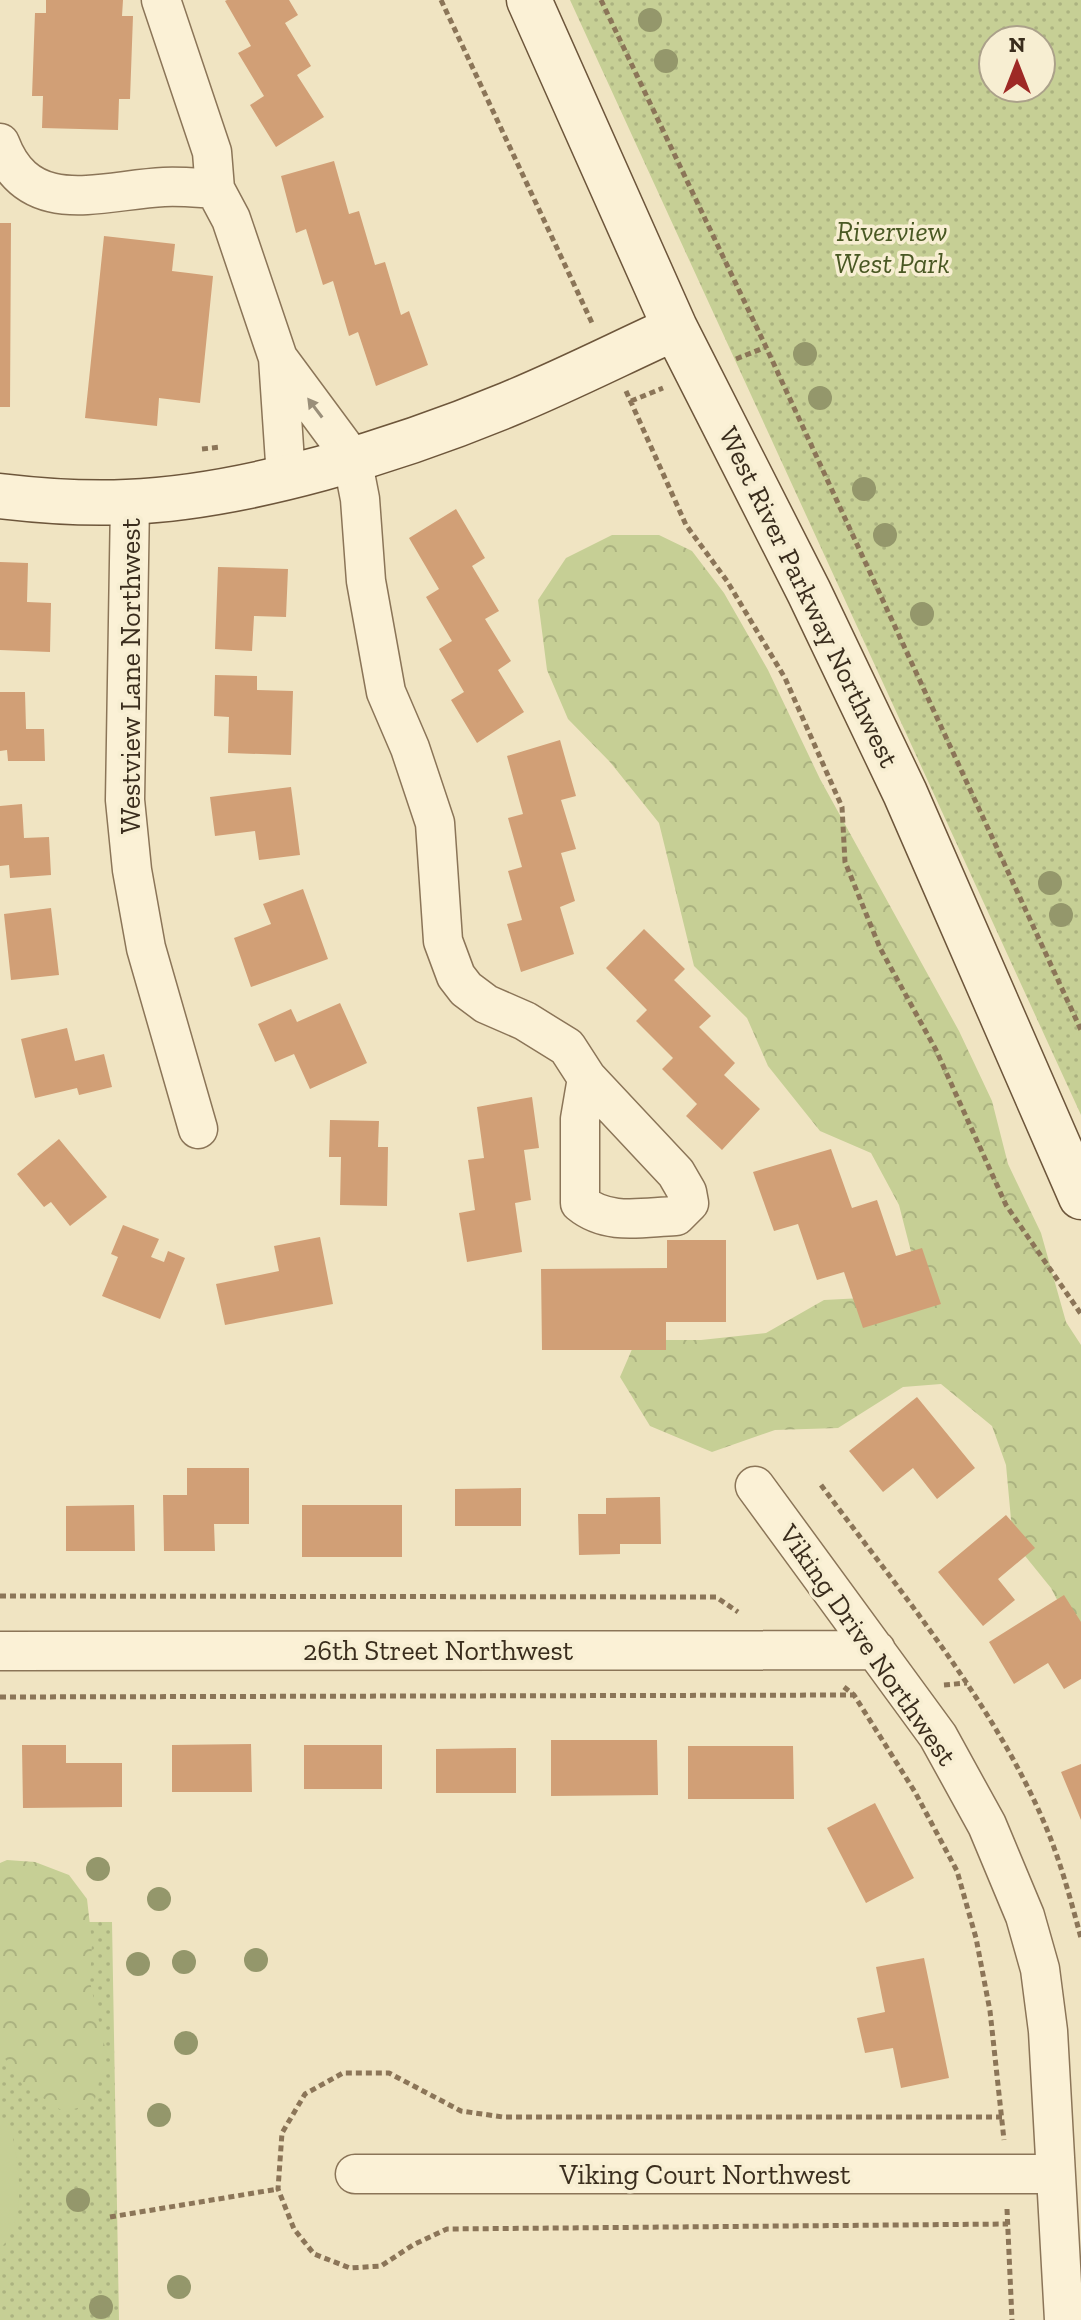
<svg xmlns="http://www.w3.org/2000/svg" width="1081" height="2320" viewBox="0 0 1081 2320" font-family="'Zilla Slab',serif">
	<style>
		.grass { fill: url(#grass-dots); fill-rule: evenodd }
		.forest { fill: url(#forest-crowns) }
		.pitch { fill: #c6cf95 }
		.building { fill: #d19f76 }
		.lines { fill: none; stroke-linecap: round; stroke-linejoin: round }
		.street-casing { stroke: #8b7558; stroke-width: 41 }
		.secondary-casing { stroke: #6d563b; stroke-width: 47 }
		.path { stroke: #8b7558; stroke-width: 5; stroke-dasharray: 6 4; stroke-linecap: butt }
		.street { stroke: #fbf1d6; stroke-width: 38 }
		.secondary { stroke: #fbf1d6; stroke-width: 44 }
		.tree { fill: #94976b }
		.oneway { fill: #9a8f7a }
		.labels { text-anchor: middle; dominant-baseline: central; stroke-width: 7; stroke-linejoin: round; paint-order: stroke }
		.park-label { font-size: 28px; font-style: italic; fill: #495823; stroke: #f7eed2 }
		.street-label { font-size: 28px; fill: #3a2d1d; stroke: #f7eed2 }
	</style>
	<defs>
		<pattern id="grass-dots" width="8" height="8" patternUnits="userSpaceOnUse" patternTransform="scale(2)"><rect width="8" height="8" fill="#c6cf95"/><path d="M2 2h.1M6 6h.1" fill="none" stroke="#abb280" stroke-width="1.8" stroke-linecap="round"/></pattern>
		<pattern id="forest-crowns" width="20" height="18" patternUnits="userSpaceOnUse" patternTransform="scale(2)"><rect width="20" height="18" fill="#c6cf95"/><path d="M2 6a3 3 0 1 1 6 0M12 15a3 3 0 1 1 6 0" fill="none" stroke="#abb280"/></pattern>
	</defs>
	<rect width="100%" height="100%" fill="#f0e4c2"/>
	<path class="grass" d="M 570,0 L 1081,0 L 1081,1115 ZM 1041,40 L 1041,88 L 993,88 L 993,40 Z
		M 0,1922 L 112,1922 L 119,2320 L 0,2320 Z"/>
	<path class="forest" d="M 612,535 L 659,535 L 692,551 L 724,593 L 768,670 L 820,779 L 959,1031 L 992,1101 L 1008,1164 L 1041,1233 L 1066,1322 L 1081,1345 L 1081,1646 L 1051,1588 L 1013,1541 L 1006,1465 L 992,1426 L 941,1384 L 903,1387 L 838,1428 L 775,1430 L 712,1452 L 650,1426 L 620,1377 L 636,1340 L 701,1340 L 766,1333 L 824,1300 L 901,1296 L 917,1275 L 899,1205 L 871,1153 L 820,1131 L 768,1066 L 747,1018 L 694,966 L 659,823 L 610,762 L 568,719 L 547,670 L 538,600 L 566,558 Z
		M 7,1860 L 35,1862 L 69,1875 L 87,1899 L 92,1943 L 90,1982 L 106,2052 L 94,2103 L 64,2112 L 22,2084 L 0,2051 L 0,1863 Z"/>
	<path class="pitch" d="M 0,2124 L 12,2133 C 19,2169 28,2219 0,2249 Z"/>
	<path class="building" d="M 46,0 L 123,0 L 122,16 L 133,16 L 130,99 L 119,99 L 118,130 L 42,128 L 43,96 L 32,96 L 35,13 L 46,13 Z
		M 227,0 L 289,0 L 298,15 L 285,23 L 311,66 L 297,75 L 324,117 L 276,147 L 250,105 L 264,96 L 238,53 L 251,46 L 225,1 Z
		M 334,161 L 349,214 L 359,211 L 375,265 L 385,262 L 401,315 L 409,311 L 428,365 L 376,386 L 358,332 L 349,336 L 333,281 L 323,285 L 306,229 L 296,233 L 281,176 Z
		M 0,223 L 11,223 L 10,407 L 0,407 Z
		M 104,236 L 175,244 L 172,271 L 213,276 L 200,403 L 159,398 L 157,426 L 85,418 Z
		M 456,509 L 485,558 L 472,566 L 499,611 L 485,619 L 511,661 L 498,670 L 524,712 L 477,743 L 451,700 L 464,692 L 439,649 L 452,641 L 426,597 L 439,589 L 409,538 Z
		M 0,562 L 28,563 L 27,602 L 51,603 L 50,652 L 0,650 Z
		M 218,567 L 288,569 L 286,617 L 254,616 L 252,651 L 215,649 Z
		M 215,675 L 257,676 L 257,690 L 293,691 L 291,755 L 228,753 L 229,717 L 214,716 Z
		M 0,692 L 25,692 L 26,729 L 44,729 L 45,761 L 8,761 L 7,750 L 0,751 Z
		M 560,740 L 576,796 L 561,800 L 576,849 L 561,853 L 575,901 L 560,907 L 574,954 L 521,972 L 507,924 L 522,920 L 508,871 L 522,867 L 508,818 L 523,814 L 507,756 Z
		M 291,787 L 300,855 L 259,860 L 255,831 L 215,836 L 210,797 Z
		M 22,804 L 24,838 L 49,837 L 51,875 L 10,878 L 9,865 L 0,866 L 0,806 Z
		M 303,889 L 328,959 L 251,987 L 234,938 L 271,924 L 263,904 Z
		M 51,908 L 59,975 L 11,980 L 4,914 Z
		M 644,929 L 685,969 L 674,980 L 711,1016 L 699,1027 L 735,1063 L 724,1075 L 760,1109 L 722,1150 L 686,1116 L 697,1104 L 662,1069 L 673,1058 L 636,1021 L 647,1010 L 606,968 Z
		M 340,1003 L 367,1063 L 310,1089 L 294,1054 L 275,1062 L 258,1024 L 291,1009 L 297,1022 Z
		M 67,1028 L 75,1061 L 104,1054 L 112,1087 L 79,1095 L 77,1088 L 35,1098 L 21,1039 Z
		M 532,1097 L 539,1148 L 524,1150 L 531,1200 L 515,1203 L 522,1252 L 467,1262 L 459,1213 L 475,1210 L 468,1160 L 484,1158 L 477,1107 Z
		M 330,1120 L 379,1121 L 378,1147 L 388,1147 L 387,1206 L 340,1205 L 341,1157 L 329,1157 Z
		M 59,1139 L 107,1197 L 70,1226 L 51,1202 L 44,1207 L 17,1174 Z
		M 831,1149 L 852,1208 L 877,1200 L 896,1256 L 922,1248 L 941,1304 L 863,1328 L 844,1272 L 817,1280 L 798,1224 L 774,1231 L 753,1172 Z
		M 123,1225 L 159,1239 L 151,1257 L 164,1262 L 168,1251 L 185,1258 L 160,1319 L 102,1296 L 118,1257 L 111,1254 Z
		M 320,1237 L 333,1304 L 225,1325 L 216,1284 L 279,1271 L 274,1246 Z
		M 667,1240 L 726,1240 L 726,1322 L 666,1322 L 666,1350 L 542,1350 L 541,1269 L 667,1268 Z
		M 917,1397 L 975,1468 L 937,1499 L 913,1468 L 883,1492 L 849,1451 Z
		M 187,1468 L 249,1468 L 249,1524 L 214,1524 L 215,1551 L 164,1551 L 163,1495 L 187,1495 Z
		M 521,1488 L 521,1526 L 455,1526 L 455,1489 Z
		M 660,1497 L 661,1544 L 620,1544 L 620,1554 L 579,1555 L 578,1514 L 606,1514 L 606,1498 Z
		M 134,1505 L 135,1551 L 66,1551 L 66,1506 Z
		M 302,1505 L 402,1505 L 402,1557 L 302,1557 Z
		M 1006,1515 L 1035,1548 L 998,1579 L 1015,1600 L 983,1626 L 938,1572 Z
		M 1064,1595 L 1081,1622 L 1081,1679 L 1064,1689 L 1048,1663 L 1014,1684 L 989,1642 Z
		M 551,1740 L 657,1740 L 658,1795 L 551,1796 Z
		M 251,1744 L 252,1792 L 172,1792 L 172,1745 Z
		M 22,1745 L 66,1745 L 66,1763 L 122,1763 L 122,1807 L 23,1808 Z
		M 304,1745 L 382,1745 L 382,1789 L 304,1789 Z
		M 688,1746 L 793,1746 L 794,1799 L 688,1799 Z
		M 516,1748 L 516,1793 L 436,1793 L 436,1749 Z
		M 1081,1764 L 1081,1820 L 1061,1772 Z
		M 875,1803 L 914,1878 L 866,1903 L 827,1828 Z
		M 924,1958 L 949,2078 L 901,2088 L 893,2048 L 865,2053 L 857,2018 L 885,2012 L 876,1967 Z"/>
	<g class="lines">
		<g class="street-casing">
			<path id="street" d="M 161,0 L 212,152 L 215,189 L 231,219 L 278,358 L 286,477
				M 0,143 C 29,220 101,190 164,187 C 181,186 198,188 215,189
				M 278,358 L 352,458 L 360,499 L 366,581 L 386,692 L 410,748 L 435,823 L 443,941 L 456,976 L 466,989 L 486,1004 L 525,1021 L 567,1047 L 587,1078 L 676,1173 L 687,1192 L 689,1203 L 676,1216 C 643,1217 608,1226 580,1203 L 580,1119 L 587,1078
				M 130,502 L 125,800 L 132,870 L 146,948 L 198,1129
				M 755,1486 L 938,1736 L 987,1825 L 1025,1916 L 1040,1969 L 1048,2031 L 1064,2320
				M 0,1651 L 876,1650
				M 355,2174 L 1055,2174"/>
		</g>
		<g class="secondary-casing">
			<path id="secondary" d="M 529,0 L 675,328 L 809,592 L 905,793 L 1081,1197
				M 0,496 C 43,501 85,504 127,502 C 248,497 398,450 509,404 C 565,381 620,353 675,328"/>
		</g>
		<path class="path" d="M 441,0 L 593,325
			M 601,0 L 766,347 L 1081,1030
			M 736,359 L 766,347
			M 626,391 L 686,525 L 727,581 L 785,678 L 842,807 L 845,862 L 880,948 L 936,1050 L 1006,1205 L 1081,1314
			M 631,401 L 663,388
			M 202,449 L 221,447
			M 821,1485 C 901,1593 994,1703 1046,1827 C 1061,1863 1071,1901 1081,1938
			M 0,1596 L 716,1597 L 738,1612
			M 944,1685 L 967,1683
			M 844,1687 L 854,1695 L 915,1792 L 957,1871 L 976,1938 L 990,2011 L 1004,2140
			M 0,1697 L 855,1695
			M 1002,2117 L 503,2117 L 461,2111 L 389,2073 L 343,2073 L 305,2094 L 282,2133 L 278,2189 L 294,2229 L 314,2254 L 350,2268 L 381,2266 L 413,2245 L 447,2229 L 1008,2224
			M 1007,2209 L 1012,2320
			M 110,2217 L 278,2189"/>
		<use href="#street" class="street"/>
		<use href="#secondary" class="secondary"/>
	</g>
	<g class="tree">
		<circle cx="650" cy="20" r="12"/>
		<circle cx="666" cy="61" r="12"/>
		<circle cx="805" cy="354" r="12"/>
		<circle cx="820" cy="398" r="12"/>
		<circle cx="864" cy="489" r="12"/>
		<circle cx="885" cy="535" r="12"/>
		<circle cx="922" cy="614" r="12"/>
		<circle cx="1050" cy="883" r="12"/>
		<circle cx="1061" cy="915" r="12"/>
		<circle cx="98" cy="1869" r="12"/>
		<circle cx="159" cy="1899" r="12"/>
		<circle cx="256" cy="1960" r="12"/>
		<circle cx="184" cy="1962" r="12"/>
		<circle cx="138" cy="1964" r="12"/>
		<circle cx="186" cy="2043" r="12"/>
		<circle cx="159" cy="2115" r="12"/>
		<circle cx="78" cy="2200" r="12"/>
		<circle cx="179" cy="2287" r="12"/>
		<circle cx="101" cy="2307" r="12"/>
	</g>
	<defs><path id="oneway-solid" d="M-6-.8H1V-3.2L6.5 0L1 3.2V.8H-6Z" transform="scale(2)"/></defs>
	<use class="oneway" href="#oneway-solid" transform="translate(315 408) rotate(-127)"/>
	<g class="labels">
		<g class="park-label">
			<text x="892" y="231">Riverview<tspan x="892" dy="32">West Park</tspan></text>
		</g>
		<g class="street-label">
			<text transform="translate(809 597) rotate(64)">West River Parkway Northwest</text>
			<text transform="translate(130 676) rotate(-90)">Westview Lane Northwest</text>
			<text transform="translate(868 1645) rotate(55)">Viking Drive Northwest</text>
			<text x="438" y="1650">26th Street Northwest</text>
			<text x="705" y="2174">Viking Court Northwest</text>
		</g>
	</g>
	<g transform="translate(1017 64)"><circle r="38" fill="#f7eed2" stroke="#aba18a" stroke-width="2"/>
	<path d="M0-6L14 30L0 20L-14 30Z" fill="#9e2925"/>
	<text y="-12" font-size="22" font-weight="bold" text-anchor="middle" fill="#3a2d1d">N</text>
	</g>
</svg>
